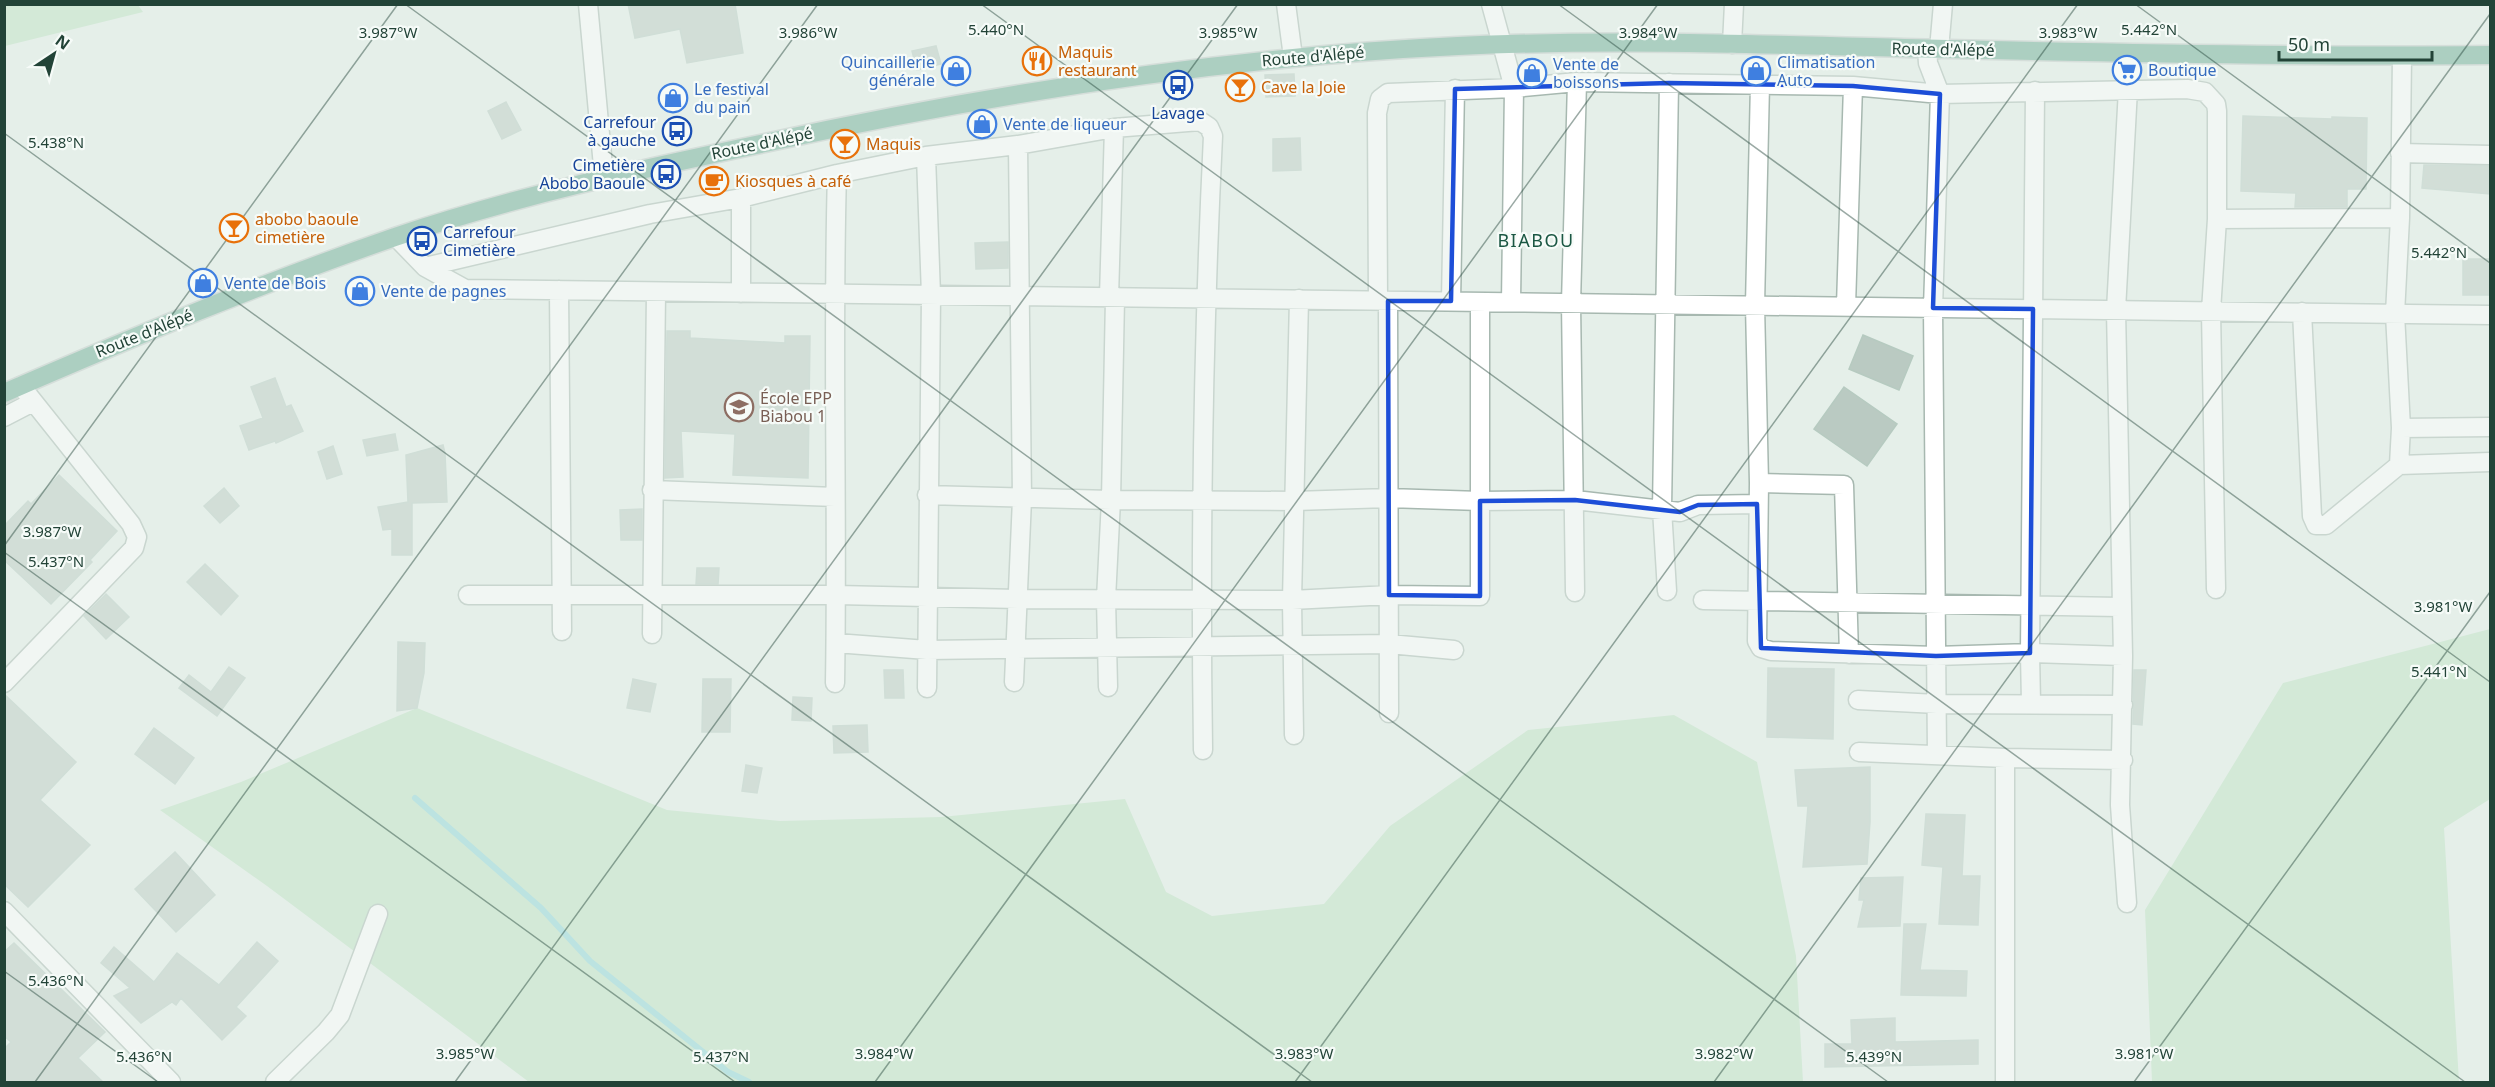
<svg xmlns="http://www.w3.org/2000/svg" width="2495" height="1087" viewBox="0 0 2495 1087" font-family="'Noto Sans',sans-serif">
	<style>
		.green { fill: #bce2c2 }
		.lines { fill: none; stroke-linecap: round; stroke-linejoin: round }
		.stream { stroke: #89d4d8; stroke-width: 6 }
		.building { fill: #bacac2; stroke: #b6cac0; stroke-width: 1.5 }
		.minor-casing { stroke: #a7b8b0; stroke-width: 21 }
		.major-casing { stroke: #c1cac7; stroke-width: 21 }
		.minor { stroke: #fff; stroke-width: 18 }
		.major { stroke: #66a890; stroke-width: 18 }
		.marked { fill: none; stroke: #1d4ed8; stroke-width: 4.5; stroke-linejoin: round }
		.ticks { fill: none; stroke: #224337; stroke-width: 1.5; stroke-opacity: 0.45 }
		.labels { text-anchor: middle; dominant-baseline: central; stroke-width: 4.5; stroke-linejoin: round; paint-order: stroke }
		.street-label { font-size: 16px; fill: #224337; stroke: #f6fbf8 }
		.food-label { font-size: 16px; fill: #c56008; stroke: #f6fbf8; text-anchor: start }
		.shop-label { font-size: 16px; fill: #366cbe; stroke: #f6fbf8; text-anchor: start }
		.transit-label { font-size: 16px; fill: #164399; stroke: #f6fbf8; text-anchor: end }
		.education-label { font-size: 16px; fill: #785e54; stroke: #f6fbf8; text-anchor: start }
		.neighbourhood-label { font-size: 18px; letter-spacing: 1.5px; fill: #1b5743; stroke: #f6fbf8 }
		.ticks-label { font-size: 15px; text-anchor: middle; fill: #224337; stroke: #f6fbf8; stroke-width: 4.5; stroke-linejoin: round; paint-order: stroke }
	</style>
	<rect width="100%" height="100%" fill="#e5efe9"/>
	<path class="green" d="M 4,5 L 138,5 L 143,12 L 5,46 Z
		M 2490,629 L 2490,799 L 2444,828 L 2459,1082 L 2152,1082 L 2145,910 L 2283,683 Z
		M 417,708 L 667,810 L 780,821 L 941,817 L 1125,799 L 1166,892 L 1212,916 L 1324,904 L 1390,826 L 1528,730 L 1674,715 L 1757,762 L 1796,956 L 1803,1082 L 529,1082 L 267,886 L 160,810 L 241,782 Z"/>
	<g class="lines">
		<path class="stream" d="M 415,798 L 541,908 L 590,961 L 728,1072 L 749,1082"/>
	</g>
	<path class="building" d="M 628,4 L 735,4 L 743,53 L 687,63 L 680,29 L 635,38 Z
		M 936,46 L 941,64 L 917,70 L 912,51 Z
		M 1294,74 L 1295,96 L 1266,97 L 1265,75 Z
		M 506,102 L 521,130 L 502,139 L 488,111 Z
		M 2243,116 L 2332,119 L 2332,117 L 2367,118 L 2366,189 L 2347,189 L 2347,207 L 2295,207 L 2296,193 L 2241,191 Z
		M 1300,138 L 1301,170 L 1273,171 L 1273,139 Z
		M 2424,165 L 2490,166 L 2490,194 L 2422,188 Z
		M 1008,242 L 1008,268 L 976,269 L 975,243 Z
		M 2463,259 L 2490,259 L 2490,295 L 2463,295 Z
		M 667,331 L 690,331 L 690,338 L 785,343 L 785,336 L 810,336 L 808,478 L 733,475 L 735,434 L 681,431 L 683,477 L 665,478 Z
		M 1863,335 L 1913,356 L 1899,390 L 1849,369 Z
		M 275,378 L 286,407 L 291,405 L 303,431 L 276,443 L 275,441 L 249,450 L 240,426 L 263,418 L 251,387 Z
		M 1844,387 L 1897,424 L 1867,466 L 1814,429 Z
		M 395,434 L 398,450 L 367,456 L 363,440 Z
		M 443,445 L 445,453 L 447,502 L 412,503 L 412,555 L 392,555 L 392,529 L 383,530 L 378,507 L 408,502 L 406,455 Z
		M 333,446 L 342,474 L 327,479 L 318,452 Z
		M 59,475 L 117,531 L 90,560 L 92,562 L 51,604 L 4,560 L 4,526 L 28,501 L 31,504 Z
		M 224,488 L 239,506 L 220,523 L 204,506 Z
		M 642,509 L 642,540 L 621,540 L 620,510 Z
		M 205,564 L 238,596 L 221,615 L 187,582 Z
		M 697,568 L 719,568 L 718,584 L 696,584 Z
		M 106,594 L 129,617 L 106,639 L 84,616 Z
		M 398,642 L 425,643 L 424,673 L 417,708 L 397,711 Z
		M 229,667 L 245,678 L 217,716 L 179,688 L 189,675 L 211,692 Z
		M 1768,668 L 1834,669 L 1833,739 L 1767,737 Z
		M 884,670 L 903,670 L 904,698 L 885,698 Z
		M 2134,670 L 2146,670 L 2142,725 L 2133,724 Z
		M 633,679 L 656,684 L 650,712 L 627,708 Z
		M 703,679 L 731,679 L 730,732 L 702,732 Z
		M 4,694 L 76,762 L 40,800 L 90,845 L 28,907 L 4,884 Z
		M 793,697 L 812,698 L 811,721 L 792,720 Z
		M 867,725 L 868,752 L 834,753 L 833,726 Z
		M 154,728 L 194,758 L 175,784 L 135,754 Z
		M 746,765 L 762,768 L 757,793 L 742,791 Z
		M 1870,767 L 1870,822 L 1867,864 L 1803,867 L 1808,806 L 1798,806 L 1795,770 Z
		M 1926,814 L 1965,815 L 1962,876 L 1980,876 L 1978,925 L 1939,924 L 1943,867 L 1922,865 Z
		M 175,852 L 215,895 L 176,932 L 135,889 Z
		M 1903,877 L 1900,926 L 1858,927 L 1864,900 L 1859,900 L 1861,878 Z
		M 1904,924 L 1926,924 L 1920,970 L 1967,971 L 1966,996 L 1901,995 Z
		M 257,942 L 278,961 L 236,1007 L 246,1016 L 222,1040 L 181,998 L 176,1005 L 172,1002 L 141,1023 L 114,996 L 130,988 L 101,963 L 114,947 L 154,982 L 177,953 L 219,985 Z
		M 14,943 L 105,1032 L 78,1058 L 104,1083 L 4,1083 L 4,1049 L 11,1042 L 4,1036 L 4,952 Z
		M 1895,1018 L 1895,1042 L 1978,1040 L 1978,1064 L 1825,1067 L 1825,1044 L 1852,1044 L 1851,1020 Z"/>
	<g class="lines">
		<g class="minor-casing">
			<path id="minor" d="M 588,4 L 604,177
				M 1286,4 L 1293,57
				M 1491,4 L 1514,88 L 1511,302
				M 1732,44 L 1734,4
				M 1927,49 L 1928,63 L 1940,94 L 1933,308 L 1937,754
				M 1939,49 L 1943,4
				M 1760,84 L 1755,305 L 1759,483 L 1757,641 L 1761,648 L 1771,651 L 1936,656 L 2030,653 L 2123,656
				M 2400,153 L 2490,155
				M 926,156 L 931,295 L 927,688
				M 741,198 L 741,293
				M 2217,219 L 2400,218
				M 396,237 L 425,267 L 465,289 L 2490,315
				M 425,267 L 650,214 L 741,198 L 837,174 L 926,156 L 1018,145 L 1114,128 L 1200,121 L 1209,127 L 1213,136 C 1203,340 1200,545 1203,750
				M 559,290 L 562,631
				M 1109,297 L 1114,128
				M 1378,301 L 1377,113 L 1380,99 L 1388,93 L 1514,88 L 1577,82 L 1853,86 L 1940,94 L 2187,89 L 2205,92 L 2216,104 L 2217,111 L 2217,219 L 2211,311 L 2216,589
				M 1388,301 L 1389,713
				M 1451,301 L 1455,89
				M 1846,306 L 1853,86
				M 2302,312 L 2312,516 L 2316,525 L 2326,525 L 2399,465 L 2490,462
				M 4,417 L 33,402
				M 2401,428 L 2490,427
				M 2399,465 L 2401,428 L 2395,314 L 2400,218 L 2402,56
				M 1759,483 L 1844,485 L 1849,654
				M 652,490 L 835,497
				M 927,495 L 1111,500 L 1295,501 L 1388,498 L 1480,501 L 1575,500 L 1680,512 L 1698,505 L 1757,504
				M 1667,591 L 1662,509 L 1669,83
				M 1575,592 L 1571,303 L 1577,82
				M 468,595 L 837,595 L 1019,599 L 1292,600 L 1389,595 L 1480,596 L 1480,302
				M 1703,600 L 2120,607
				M 652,634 L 656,292
				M 836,643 L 927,650 L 1389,644 L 1454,650
				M 1014,682 L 1022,499 L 1018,145
				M 4,683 L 134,548 L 137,537 L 131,524 L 21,386
				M 835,683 C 838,513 832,344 837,174
				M 1108,687 L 1106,599 L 1111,500 L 1115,298
				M 1858,700 L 1937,704 L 2123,705
				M 2031,703 L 2030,653 L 2035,91
				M 1294,735 L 1292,600 L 1299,299
				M 1859,752 L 2005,758 L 2123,760
				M 2005,758 L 2005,1082
				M 2127,903 L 2120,805 L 2123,656 L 2116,310 L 2128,89
				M 4,911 L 171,1082
				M 275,1082 L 326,1032 L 340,1015 L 378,914"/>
		</g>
		<g class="major-casing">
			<path id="major" d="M 4,393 C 133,337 262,283 395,237 C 516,196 641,169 765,143 C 994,93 1224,57 1458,46 C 1607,39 1756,44 1904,48 C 2100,53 2295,57 2490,55"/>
		</g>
		<use href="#minor" class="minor"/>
		<use href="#major" class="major"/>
	</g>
	<path d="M0 0H2495V1087H0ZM 1669,83 L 1853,86 L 1940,94 L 1933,308 L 2033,309 L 2030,653 L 1936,656 L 1761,648 L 1757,504 L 1698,505 L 1680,512 L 1575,500 L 1480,501 L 1480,596 L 1389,595 L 1388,301 L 1451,301 L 1455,89 Z" fill="#e5efe9" fill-opacity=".55" fill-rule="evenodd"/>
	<path class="marked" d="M 1669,83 L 1853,86 L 1940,94 L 1933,308 L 2033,309 L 2030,653 L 1936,656 L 1761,648 L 1757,504 L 1698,505 L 1680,512 L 1575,500 L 1480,501 L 1480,596 L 1389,595 L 1388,301 L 1451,301 L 1455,89 Z"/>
	<path class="ticks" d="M 405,4 L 1888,1082M 981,4 L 2465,1082M 1558,4 L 2490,682M 2135,4 L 2490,263M 4,133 L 1312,1082M 4,546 L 398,4M 4,552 L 735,1082M 4,971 L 158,1082M 35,1082 L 818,4M 455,1082 L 1238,4M 875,1082 L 1658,4M 1295,1082 L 2078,4M 1714,1082 L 2490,14M 2134,1082 L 2490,592"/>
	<defs>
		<g id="restaurant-ring" transform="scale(1.5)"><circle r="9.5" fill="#f6fbf8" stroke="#e8710a" stroke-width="1.5"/><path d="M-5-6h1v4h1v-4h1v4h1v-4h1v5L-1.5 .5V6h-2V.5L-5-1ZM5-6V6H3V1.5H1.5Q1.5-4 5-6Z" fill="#e8710a"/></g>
		<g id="supermarket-ring" transform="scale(1.5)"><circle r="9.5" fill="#f6fbf8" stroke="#3f7fe0" stroke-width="1.5"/><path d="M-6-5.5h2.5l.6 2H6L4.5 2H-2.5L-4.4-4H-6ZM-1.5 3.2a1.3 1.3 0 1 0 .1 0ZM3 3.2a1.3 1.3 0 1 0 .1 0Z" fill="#3f7fe0"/></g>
		<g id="shop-ring" transform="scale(1.5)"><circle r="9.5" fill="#f6fbf8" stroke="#3f7fe0" stroke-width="1.5"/><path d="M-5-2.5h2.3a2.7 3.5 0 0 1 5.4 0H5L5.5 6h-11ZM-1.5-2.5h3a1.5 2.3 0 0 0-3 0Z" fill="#3f7fe0"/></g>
		<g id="bus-ring" transform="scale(1.5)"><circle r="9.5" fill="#f6fbf8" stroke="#1a4fb4" stroke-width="1.5"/><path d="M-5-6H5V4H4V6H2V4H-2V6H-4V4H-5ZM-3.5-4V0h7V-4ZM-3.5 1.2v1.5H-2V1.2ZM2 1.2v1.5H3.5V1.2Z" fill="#1a4fb4"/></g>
		<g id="bar-ring" transform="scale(1.5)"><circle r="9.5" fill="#f6fbf8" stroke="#e8710a" stroke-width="1.5"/><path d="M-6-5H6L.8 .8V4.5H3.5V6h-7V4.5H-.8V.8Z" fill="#e8710a"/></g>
		<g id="cafe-ring" transform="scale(1.5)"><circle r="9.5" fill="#f6fbf8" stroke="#e8710a" stroke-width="1.5"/><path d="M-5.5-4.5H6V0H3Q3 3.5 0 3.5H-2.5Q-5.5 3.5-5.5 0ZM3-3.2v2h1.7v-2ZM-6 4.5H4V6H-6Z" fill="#e8710a"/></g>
		<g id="school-ring" transform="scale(1.5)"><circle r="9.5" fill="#f6fbf8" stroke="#8d6e63" stroke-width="1.5"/><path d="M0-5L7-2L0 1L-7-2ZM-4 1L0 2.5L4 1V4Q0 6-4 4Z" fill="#8d6e63"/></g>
	</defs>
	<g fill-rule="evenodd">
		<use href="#restaurant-ring" x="1037" y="61"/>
		<use href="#supermarket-ring" x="2127" y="70"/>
		<use href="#shop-ring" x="956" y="71"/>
		<use href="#shop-ring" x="1756" y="71"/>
		<use href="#shop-ring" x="1532" y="73"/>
		<use href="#bus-ring" x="1178" y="85"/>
		<use href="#bar-ring" x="1240" y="87"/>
		<use href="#shop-ring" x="673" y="98"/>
		<use href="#shop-ring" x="982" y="124"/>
		<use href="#bus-ring" x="677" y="131"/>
		<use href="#bar-ring" x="845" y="144"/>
		<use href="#bus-ring" x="666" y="174"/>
		<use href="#cafe-ring" x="714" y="181"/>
		<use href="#bar-ring" x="234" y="228"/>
		<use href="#bus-ring" x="422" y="241"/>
		<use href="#shop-ring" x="203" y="283"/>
		<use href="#shop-ring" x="360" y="291"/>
		<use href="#school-ring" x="739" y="407"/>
	</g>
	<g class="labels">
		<g class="street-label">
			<text transform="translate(1943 49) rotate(1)">Route d'Alépé</text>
			<text transform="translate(1313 56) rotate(-5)">Route d'Alépé</text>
			<text transform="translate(762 143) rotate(-12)">Route d'Alépé</text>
			<text transform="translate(144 333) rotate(-22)">Route d'Alépé</text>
		</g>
		<g class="food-label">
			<text x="1058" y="52">Maquis<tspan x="1058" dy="18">restaurant</tspan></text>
			<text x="1261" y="87">Cave la Joie</text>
			<text x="866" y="144">Maquis</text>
			<text x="735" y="181">Kiosques à café</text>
			<text x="255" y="219">abobo baoule<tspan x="255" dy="18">cimetière</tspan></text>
		</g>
		<g class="shop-label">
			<text x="935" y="62" text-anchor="end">Quincaillerie<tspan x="935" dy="18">générale</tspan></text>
			<text x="1777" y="62">Climatisation<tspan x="1777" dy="18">Auto</tspan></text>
			<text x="1553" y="64">Vente de<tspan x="1553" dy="18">boissons</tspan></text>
			<text x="2148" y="70">Boutique</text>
			<text x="694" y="89">Le festival<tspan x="694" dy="18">du pain</tspan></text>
			<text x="1003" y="124">Vente de liqueur</text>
			<text x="224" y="283">Vente de Bois</text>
			<text x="381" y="291">Vente de pagnes</text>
		</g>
		<g class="transit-label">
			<text x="1178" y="113" text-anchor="middle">Lavage</text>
			<text x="656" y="122">Carrefour<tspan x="656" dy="18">à gauche</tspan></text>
			<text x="645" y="165">Cimetière<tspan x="645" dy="18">Abobo Baoule</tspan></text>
			<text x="443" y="232" text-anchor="start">Carrefour<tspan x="443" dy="18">Cimetière</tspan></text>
		</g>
		<g class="education-label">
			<text x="760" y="398">École EPP<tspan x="760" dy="18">Biabou 1</tspan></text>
		</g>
		<g class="neighbourhood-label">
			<text x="1536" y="240">BIABOU</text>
		</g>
	</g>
	<g class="ticks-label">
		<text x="2149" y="35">5.442°N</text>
		<text x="996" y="35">5.440°N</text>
		<text x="808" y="38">3.986°W</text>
		<text x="1228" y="38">3.985°W</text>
		<text x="1648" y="38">3.984°W</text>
		<text x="2068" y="38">3.983°W</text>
		<text x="388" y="38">3.987°W</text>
		<text x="56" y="148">5.438°N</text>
		<text x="2439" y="258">5.442°N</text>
		<text x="52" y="537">3.987°W</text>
		<text x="56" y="567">5.437°N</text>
		<text x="2443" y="612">3.981°W</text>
		<text x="2439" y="677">5.441°N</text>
		<text x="56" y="986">5.436°N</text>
		<text x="465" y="1059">3.985°W</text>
		<text x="884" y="1059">3.984°W</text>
		<text x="1304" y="1059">3.983°W</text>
		<text x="1724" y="1059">3.982°W</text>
		<text x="2144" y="1059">3.981°W</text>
		<text x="144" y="1062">5.436°N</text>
		<text x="721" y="1062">5.437°N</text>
		<text x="1874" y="1062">5.439°N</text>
	</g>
	<rect width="2495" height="1087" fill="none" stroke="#224337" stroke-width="12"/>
	<g transform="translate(54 54) rotate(36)" stroke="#f6fbf8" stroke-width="4.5" paint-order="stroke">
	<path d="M0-4.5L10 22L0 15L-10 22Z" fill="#224337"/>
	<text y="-9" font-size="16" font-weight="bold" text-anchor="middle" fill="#224337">N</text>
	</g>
	<path d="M2279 51v9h153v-9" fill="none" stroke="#224337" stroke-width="3"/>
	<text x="2288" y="51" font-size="18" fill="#224337" stroke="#f6fbf8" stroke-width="4.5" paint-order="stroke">50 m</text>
</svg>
